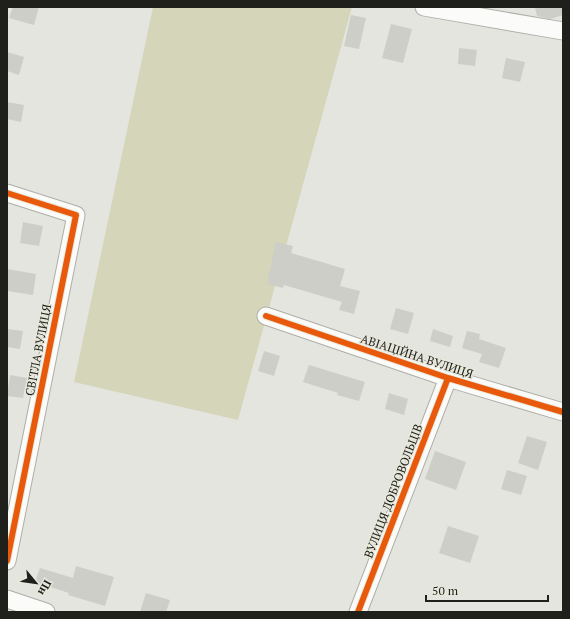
<svg xmlns="http://www.w3.org/2000/svg" width="570" height="619" viewBox="0 0 570 619" font-family="'PT Serif',serif">
	<style>
		.green { fill: #d5d5ba }
		.building { fill: #cdcec8 }
		.lines { fill: none; stroke-linecap: round; stroke-linejoin: round }
		.minor-casing { stroke: #aeaea9; stroke-width: 19 }
		.minor { stroke: #fbfbfa; stroke-width: 17 }
		.cycleway-casing { stroke: #e7e8db; stroke-width: 8 }
		.cycleway { stroke: #e8590c; stroke-width: 6 }
		.labels { text-anchor: middle; dominant-baseline: central; stroke-width: 3; stroke-linejoin: round; paint-order: stroke }
		.street-label { font-size: 12px; fill: #1f1f1b; stroke: #e7e8db }
	</style>
	<rect width="100%" height="100%" fill="#e4e5de"/>
	<path class="green" d="M 153,7 L 352,7 L 238,420 L 74,382 Z"/>
	<path class="building" d="M 13,7 L 39,7 L 34,25 L 9,18 Z
		M 535,7 L 563,7 L 563,15 L 550,19 L 537,16 Z
		M 351,15 L 366,18 L 359,49 L 344,46 Z
		M 391,24 L 412,29 L 403,63 L 382,58 Z
		M 459,48 L 477,50 L 475,66 L 458,64 Z
		M 7,52 L 24,57 L 19,75 L 7,71 Z
		M 506,58 L 525,62 L 520,82 L 502,78 Z
		M 7,102 L 24,105 L 21,122 L 7,119 Z
		M 23,222 L 43,226 L 39,246 L 20,243 Z
		M 276,242 L 293,246 L 291,253 L 345,269 L 340,286 L 360,291 L 354,314 L 339,310 L 342,302 L 284,285 L 283,288 L 267,284 Z
		M 7,269 L 36,274 L 33,295 L 7,291 Z
		M 396,308 L 414,313 L 408,334 L 390,329 Z
		M 7,329 L 23,331 L 20,349 L 7,347 Z
		M 433,329 L 453,336 L 450,347 L 430,341 Z
		M 467,331 L 480,334 L 479,339 L 506,348 L 499,368 L 479,362 L 482,354 L 462,348 Z
		M 264,351 L 280,356 L 274,376 L 258,371 Z
		M 309,365 L 365,382 L 359,401 L 337,395 L 338,393 L 303,382 Z
		M 10,375 L 27,378 L 23,398 L 7,396 Z
		M 389,393 L 408,399 L 404,415 L 385,409 Z
		M 527,436 L 547,442 L 538,470 L 518,463 Z
		M 435,451 L 466,462 L 456,490 L 425,479 Z
		M 507,470 L 527,476 L 521,495 L 501,489 Z
		M 448,526 L 479,536 L 470,563 L 439,553 Z
		M 76,566 L 114,577 L 105,606 L 68,595 L 69,593 L 35,582 L 40,568 L 73,578 Z
		M 146,593 L 170,600 L 166,612 L 140,612 Z"/>
	<g class="lines">
		<g class="minor-casing">
			<path id="minor" d="M 424,7 L 563,31
				M 7,193 L 76,215 L 7,561
				M 266,316 L 448,378 L 563,412
				M 7,599 L 46,612
				M 358,612 L 448,378"/>
		</g>
		<use href="#minor" class="minor"/>
		<g class="cycleway-casing">
			<path id="cycleway" d="M 7,193 L 76,215 L 7,561
				M 266,316 L 448,378 L 563,412
				M 358,612 L 448,378"/>
		</g>
		<use href="#cycleway" class="cycleway"/>
	</g>
	<g class="labels">
		<g class="street-label">
			<text transform="translate(38 350) rotate(-79)">СВІТЛА ВУЛИЦЯ</text>
			<text transform="translate(417 356) rotate(18)">АВІАЦІЙНА ВУЛИЦЯ</text>
			<text transform="translate(393 491) rotate(-69)">ВУЛИЦЯ ДОБРОВОЛЬЦІВ</text>
		</g>
	</g>
	<rect width="570" height="619" fill="none" stroke="#1f1f1b" stroke-width="16"/>
	<g transform="translate(36 583) rotate(119)" stroke="#e7e8db" stroke-width="3" paint-order="stroke">
	<path d="M0-3L7 15L0 10L-7 15Z" fill="#1f1f1b"/>
	<text y="-6" font-size="11" font-weight="bold" text-anchor="middle" fill="#1f1f1b">Пн</text>
	</g>
	<path d="M426 595v6h122v-6" fill="none" stroke="#1f1f1b" stroke-width="2"/>
	<text x="432" y="595" font-size="12" fill="#1f1f1b" stroke="#e7e8db" stroke-width="3" paint-order="stroke">50 m</text>
</svg>
